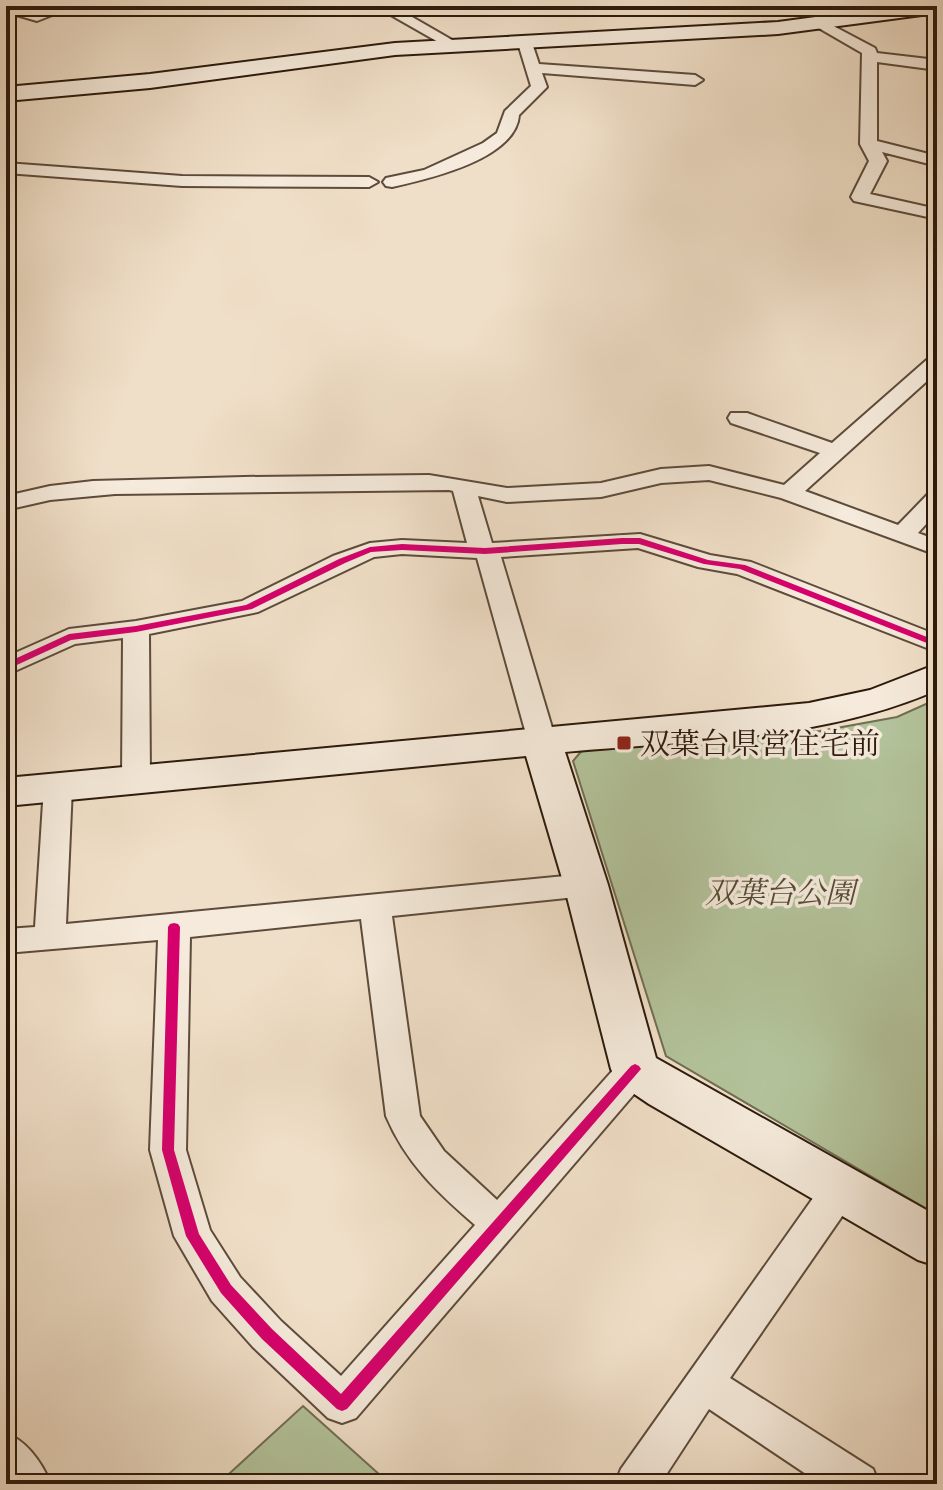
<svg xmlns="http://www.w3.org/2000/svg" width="943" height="1490" viewBox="0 0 943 1490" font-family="'EB Garamond','Noto Serif JP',serif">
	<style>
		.green { fill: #b3c39b; stroke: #706e54; stroke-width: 2 }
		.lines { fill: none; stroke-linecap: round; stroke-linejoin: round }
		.street-casing { stroke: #5d4b3b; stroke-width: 4 }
		.secondary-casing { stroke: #2c1a0c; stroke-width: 4 }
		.street { fill: #f5eadb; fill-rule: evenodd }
		.secondary { fill: #f5eadb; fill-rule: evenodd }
		.cycleway-casing { stroke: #f5eadb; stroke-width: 5 }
		.cycleway { fill: #d6006c; fill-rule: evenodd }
		.poi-dot { fill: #8f2418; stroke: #f5eadb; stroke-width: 3 }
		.labels { text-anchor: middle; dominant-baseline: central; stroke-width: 7; stroke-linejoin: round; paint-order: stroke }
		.poi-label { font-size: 30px; fill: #2c1a0c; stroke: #f5eadb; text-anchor: start }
		.park-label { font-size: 30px; font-style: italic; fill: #544d37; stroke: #f5eadb }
	</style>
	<rect width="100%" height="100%" fill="#f0dfc8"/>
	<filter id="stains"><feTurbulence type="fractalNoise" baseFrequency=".0025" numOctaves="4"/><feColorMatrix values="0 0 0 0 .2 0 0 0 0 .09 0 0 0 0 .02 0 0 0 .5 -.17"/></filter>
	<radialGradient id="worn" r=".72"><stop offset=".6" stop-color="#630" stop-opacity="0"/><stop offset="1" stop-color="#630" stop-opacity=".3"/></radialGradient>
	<path class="green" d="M 937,699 L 937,1215 L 666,1056 L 573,761 L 584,748 L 820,731 L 897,717 Z
		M 303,1406 L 390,1484 L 218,1484 Z"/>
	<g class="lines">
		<g class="street-casing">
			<path id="street" d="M 6,6 L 36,12 L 55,6 L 75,6 L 37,21 L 6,12 Z
				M 375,6 L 393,6 L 459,44 L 452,48 L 447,47 Z
				M 822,20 L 875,48 L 877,53 L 937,60 L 937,70 L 877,62 L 877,141 L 937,156 L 937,166 L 882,152 L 887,161 L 870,194 L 937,209 L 937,219 L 854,201 L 851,197 L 869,161 L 860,144 L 862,53 L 817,27 L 817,21 Z
				M 524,36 L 531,40 L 539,64 L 695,75 L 703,80 L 695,85 L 542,73 L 547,87 L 519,115 C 516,159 428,179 392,187 L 386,186 L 383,182 L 386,178 L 424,170 L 483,143 L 497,133 L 505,111 L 531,86 L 517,40 Z
				M 6,163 L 182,176 L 369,177 L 378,182 L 369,187 L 182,186 L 6,173 Z
				M 937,355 L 937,372 L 805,491 L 898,525 L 929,493 L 937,491 L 937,512 L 918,533 L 937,540 L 937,555 L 781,498 L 709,480 L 661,483 L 601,497 L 507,502 L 478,496 L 492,543 L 640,534 L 710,555 L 751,562 L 937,635 L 937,652 L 737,574 L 698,567 L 638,548 L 501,557 L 556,741 L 552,747 L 542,750 L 532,747 L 528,741 L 477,558 L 402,554 L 374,557 L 258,612 L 149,634 L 150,779 L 146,786 L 136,789 L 126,786 L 122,779 L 123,638 L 75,644 L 6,675 L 6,657 L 69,629 L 136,621 L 242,601 L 333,556 L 370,543 L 402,540 L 467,543 L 453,491 L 449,490 L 115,494 L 50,500 L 6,510 L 6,496 L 50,486 L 93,481 L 244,477 L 429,475 L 507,488 L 601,483 L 661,469 L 709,466 L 784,485 L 820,453 L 731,423 L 728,418 L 731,413 L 747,413 L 832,443 L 930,357 Z
				M 58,777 L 68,780 L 72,787 L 66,924 L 586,874 L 597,877 L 601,885 L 597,893 L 586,896 L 392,916 L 420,1116 L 444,1151 L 497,1200 L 623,1059 L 635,1055 L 647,1059 L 652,1069 L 647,1079 L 356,1418 L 342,1423 L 328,1418 L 253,1347 L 212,1301 L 174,1236 L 150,1150 L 158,940 L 6,953 L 6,929 L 35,927 L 44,787 L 48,780 ZM 361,919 L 386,1116 C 406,1163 437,1192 475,1225 L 341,1376 L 281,1321 L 240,1277 L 210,1230 L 186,1150 L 190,937 Z
				M 841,1173 L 854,1177 L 859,1188 L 854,1199 L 730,1378 L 873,1469 L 879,1484 L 821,1484 L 709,1409 L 660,1484 L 615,1484 L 621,1469 L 828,1177 Z
				M 6,1433 C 28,1442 42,1463 51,1484 L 6,1484 Z"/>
		</g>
		<g class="secondary-casing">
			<path id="secondary" d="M 898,6 L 937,6 L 937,13 L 778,34 L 395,55 L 150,88 L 6,101 L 6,87 L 150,74 L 395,43 L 778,22 Z
				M 937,664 L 937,690 C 821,741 690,740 565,752 L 608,885 L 656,1058 L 937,1216 L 937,1266 L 918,1260 L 649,1104 L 618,1083 L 611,1069 L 564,885 L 526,756 L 6,806 L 6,778 L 809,703 L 870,690 Z"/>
		</g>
		<use href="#street" class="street"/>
		<use href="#secondary" class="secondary"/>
		<g class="cycleway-casing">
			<path id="cycleway" d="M 622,538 L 640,538 L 708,560 L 745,565 L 937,641 L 937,647 L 740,569 L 704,564 L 639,544 L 622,544 L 485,554 L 402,550 L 371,552 L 345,563 L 252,609 L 136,632 L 71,640 L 6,670 L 6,663 L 69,634 L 136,626 L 246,605 L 339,559 L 370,547 L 402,544 L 485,548 Z
				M 174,923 L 178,924 L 180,927 L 174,1150 L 199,1234 L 231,1285 L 272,1329 L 341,1394 L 631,1066 L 635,1064 L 639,1066 L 641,1069 L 347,1409 L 342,1411 L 337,1409 L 262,1339 L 221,1293 L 186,1236 L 162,1150 L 168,927 L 170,924 Z"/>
		</g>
		<use href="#cycleway" class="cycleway"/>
	</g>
	<rect class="poi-dot" x="616" y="735" width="16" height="16" rx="4"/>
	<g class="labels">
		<g class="poi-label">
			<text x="640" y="743">双葉台県営住宅前</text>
		</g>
		<g class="park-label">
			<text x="780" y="892">双葉台公園</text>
		</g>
	</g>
	<rect width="943" height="1490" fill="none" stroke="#f0dfc8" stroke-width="32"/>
	<rect x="8" y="8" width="927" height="1474" fill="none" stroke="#2c1a0c" stroke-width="4"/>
	<rect x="16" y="16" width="911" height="1458" fill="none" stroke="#2c1a0c" stroke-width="2"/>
	<rect width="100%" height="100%" filter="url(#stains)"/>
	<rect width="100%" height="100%" fill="url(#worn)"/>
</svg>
